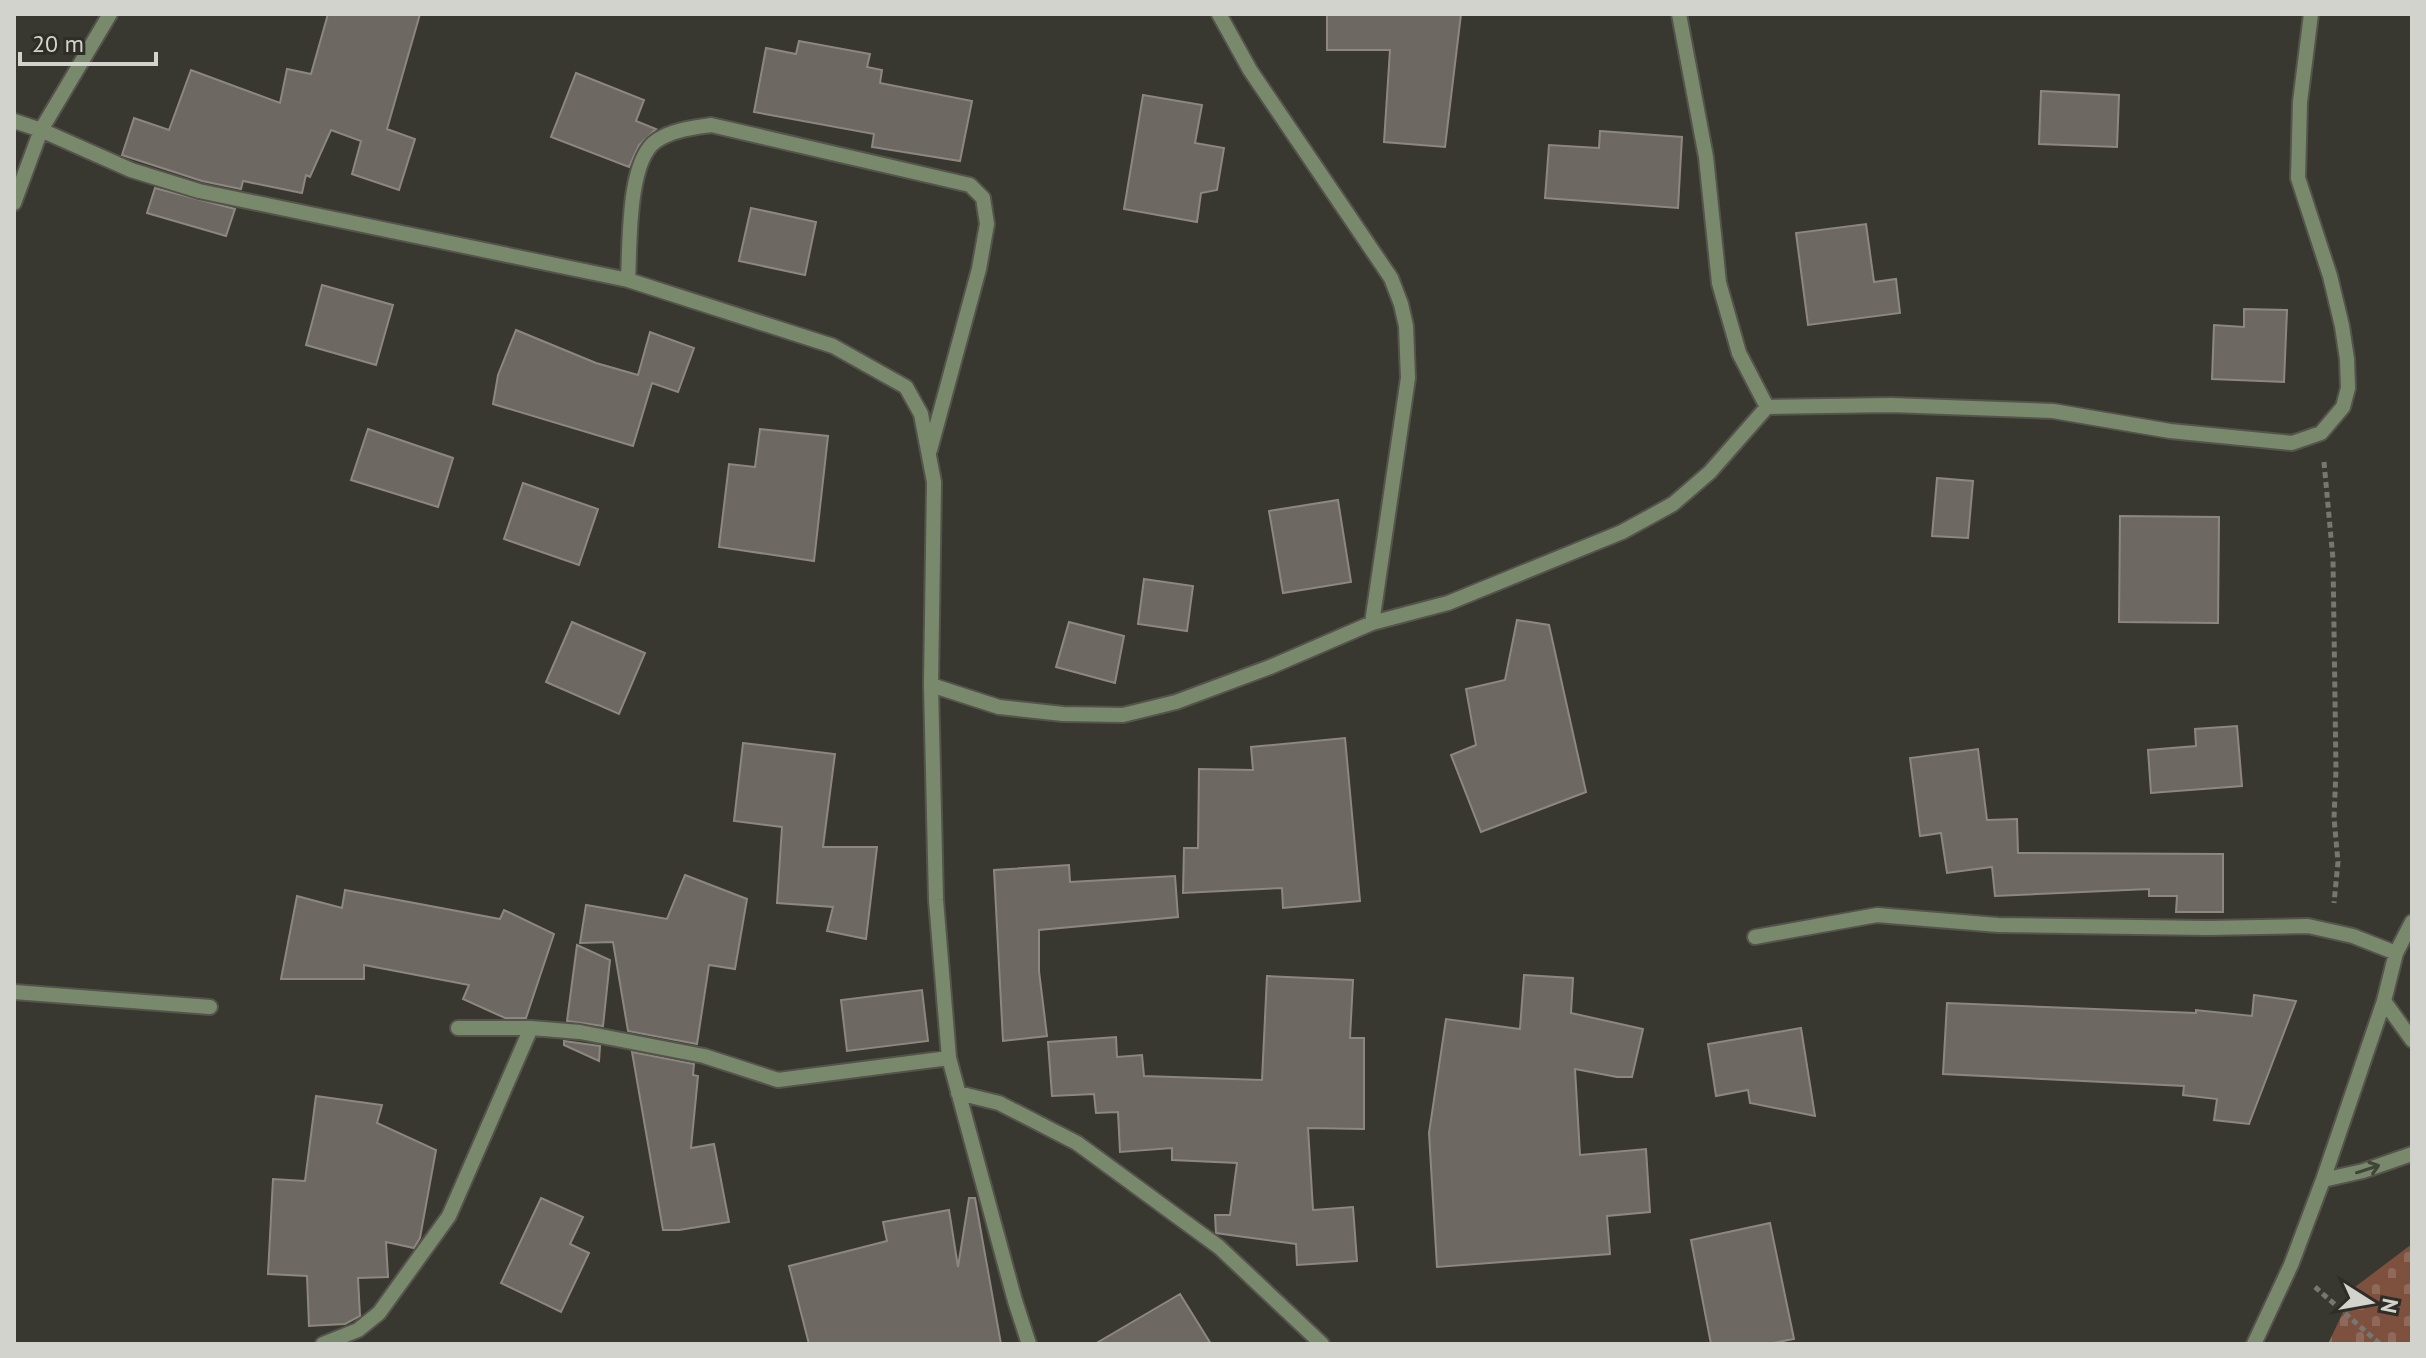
<svg xmlns="http://www.w3.org/2000/svg" width="2426" height="1358" viewBox="0 0 2426 1358" font-family="'PT Sans',sans-serif">
	<style>
		.cemetery { fill: url(#cemetery-stones) }
		.building { fill: #6d6861; stroke: #8d8780; stroke-width: 2 }
		.lines { fill: none; stroke-linecap: round; stroke-linejoin: round }
		.minor-casing { stroke: #55544c; stroke-width: 18 }
		.path { stroke: #777670; stroke-width: 5; stroke-dasharray: 6 4; stroke-linecap: butt }
		.minor { stroke: #798a6c; stroke-width: 14 }
		.oneway { stroke: #414538 }
	</style>
	<defs>
		<pattern id="cemetery-stones" width="16" height="16" patternUnits="userSpaceOnUse" patternTransform="scale(2)"><rect width="16" height="16" fill="#7e513f"/><path d="M2 7V4a2 2 0 0 1 4 0v3zM10 15v-3a2 2 0 0 1 4 0v3z" fill="#8f695a"/></pattern>
	</defs>
	<rect width="100%" height="100%" fill="#393830"/>
	<path class="cemetery" d="M 2412,1244 L 2412,1344 L 2328,1344 L 2355,1287 Z"/>
	<path class="building" d="M 328,14 L 420,14 L 387,129 L 415,139 L 399,190 L 352,174 L 361,141 L 331,130 L 310,177 L 306,175 L 302,193 L 243,181 L 241,189 L 202,181 L 122,155 L 134,118 L 169,130 L 191,70 L 280,103 L 287,69 L 311,74 Z
		M 1327,14 L 1461,14 L 1445,147 L 1384,142 L 1390,50 L 1327,50 Z
		M 799,41 L 870,54 L 867,67 L 882,70 L 880,83 L 972,101 L 960,161 L 872,147 L 874,134 L 754,112 L 766,48 L 796,54 Z
		M 576,73 L 644,100 L 636,121 L 656,129 L 639,145 L 629,167 L 551,137 Z
		M 2041,91 L 2119,95 L 2117,147 L 2039,144 Z
		M 1143,95 L 1202,105 L 1195,143 L 1224,148 L 1217,190 L 1201,193 L 1197,222 L 1124,209 Z
		M 1600,131 L 1682,137 L 1678,208 L 1545,198 L 1549,145 L 1599,148 Z
		M 155,188 L 235,209 L 226,236 L 147,213 Z
		M 751,208 L 816,222 L 805,275 L 739,261 Z
		M 1866,224 L 1874,282 L 1896,279 L 1900,313 L 1808,325 L 1796,233 Z
		M 322,285 L 393,305 L 376,365 L 306,345 Z
		M 2244,309 L 2287,310 L 2284,382 L 2212,379 L 2214,325 L 2244,327 Z
		M 516,330 L 596,363 L 638,375 L 650,332 L 694,348 L 678,392 L 652,383 L 633,446 L 493,404 L 498,375 Z
		M 368,429 L 453,458 L 438,507 L 351,480 Z
		M 760,429 L 828,436 L 814,561 L 719,547 L 729,464 L 755,467 Z
		M 1937,478 L 1973,481 L 1968,538 L 1932,536 Z
		M 523,483 L 598,509 L 579,565 L 504,539 Z
		M 1338,500 L 1351,582 L 1283,593 L 1269,511 Z
		M 2120,516 L 2219,517 L 2218,623 L 2119,622 Z
		M 1144,579 L 1193,586 L 1187,631 L 1138,624 Z
		M 1517,620 L 1549,625 L 1586,792 L 1481,832 L 1451,755 L 1476,745 L 1466,689 L 1505,680 Z
		M 572,622 L 645,653 L 619,714 L 546,682 Z
		M 1069,622 L 1124,636 L 1115,683 L 1056,667 Z
		M 2237,726 L 2242,786 L 2151,793 L 2148,750 L 2196,746 L 2195,729 Z
		M 1345,738 L 1360,901 L 1283,908 L 1282,888 L 1183,893 L 1184,848 L 1198,848 L 1199,769 L 1253,770 L 1251,747 Z
		M 743,743 L 835,754 L 823,847 L 877,847 L 866,939 L 827,931 L 833,907 L 777,903 L 782,827 L 734,821 Z
		M 1978,749 L 1987,820 L 2017,819 L 2018,853 L 2223,854 L 2223,912 L 2176,912 L 2177,896 L 2149,896 L 2149,889 L 1995,896 L 1992,867 L 1947,873 L 1941,833 L 1920,836 L 1910,758 Z
		M 1069,865 L 1070,882 L 1175,876 L 1178,917 L 1039,930 L 1039,971 L 1047,1036 L 1003,1041 L 994,870 Z
		M 685,875 L 747,899 L 735,969 L 709,965 L 697,1044 L 628,1031 L 613,942 L 580,943 L 586,905 L 667,919 Z
		M 345,890 L 500,919 L 504,910 L 554,934 L 526,1018 L 505,1018 L 463,999 L 469,985 L 364,965 L 364,979 L 281,979 L 297,896 L 342,908 Z
		M 577,945 L 610,960 L 603,1026 L 567,1021 Z
		M 1524,975 L 1573,978 L 1571,1013 L 1643,1029 L 1632,1077 L 1617,1077 L 1575,1069 L 1580,1155 L 1646,1149 L 1650,1212 L 1607,1216 L 1610,1254 L 1437,1267 L 1429,1133 L 1446,1019 L 1520,1029 Z
		M 1267,976 L 1353,980 L 1350,1038 L 1364,1038 L 1364,1129 L 1308,1128 L 1313,1210 L 1353,1207 L 1357,1261 L 1297,1265 L 1296,1244 L 1216,1233 L 1215,1215 L 1230,1215 L 1237,1163 L 1172,1160 L 1172,1148 L 1120,1152 L 1118,1112 L 1096,1113 L 1094,1094 L 1052,1096 L 1048,1042 L 1116,1037 L 1117,1057 L 1142,1055 L 1144,1076 L 1262,1080 Z
		M 922,990 L 928,1041 L 847,1051 L 841,1000 Z
		M 2254,995 L 2296,1001 L 2249,1124 L 2214,1120 L 2217,1099 L 2183,1095 L 2184,1086 L 1943,1074 L 1947,1003 L 2196,1013 L 2196,1010 L 2252,1016 Z
		M 1801,1028 L 1815,1116 L 1750,1103 L 1748,1090 L 1716,1096 L 1708,1044 Z
		M 564,1041 L 600,1046 L 599,1061 L 564,1045 Z
		M 632,1052 L 694,1064 L 693,1075 L 698,1076 L 691,1148 L 714,1144 L 729,1222 L 679,1230 L 663,1230 Z
		M 316,1096 L 382,1105 L 377,1123 L 436,1150 L 420,1238 L 414,1248 L 386,1242 L 388,1277 L 358,1278 L 360,1316 L 345,1324 L 309,1326 L 307,1276 L 268,1274 L 273,1179 L 305,1181 Z
		M 541,1198 L 583,1217 L 570,1244 L 589,1253 L 561,1312 L 501,1283 Z
		M 969,1198 L 975,1198 L 1001,1344 L 809,1344 L 789,1266 L 887,1241 L 883,1222 L 949,1210 L 958,1267 Z
		M 1770,1223 L 1794,1339 L 1768,1344 L 1711,1344 L 1691,1240 Z
		M 1180,1294 L 1211,1344 L 1095,1344 Z"/>
	<g class="lines">
		<g class="minor-casing">
			<path id="minor" d="M 1219,14 L 1250,70 L 1391,278 L 1401,304 L 1406,326 L 1408,378 L 1372,623
				M 1679,14 L 1706,157 L 1719,283 L 1739,353 L 1767,407
				M 14,121 L 41,130 L 131,170 L 199,191 L 628,280 L 833,346 L 906,387 L 921,414 L 934,482 L 931,685 L 936,900 L 949,1058 L 1015,1301 L 1029,1344
				M 14,203 L 41,130 L 110,14
				M 628,280 C 630,247 627,161 656,141 C 672,130 692,128 711,125 L 970,185 L 983,198 L 987,224 L 979,269 L 930,450
				M 931,685 L 999,707 L 1063,714 L 1123,715 L 1176,702 L 1270,667 L 1372,623 L 1448,603 L 1622,532 L 1673,504 L 1710,472 L 1767,407 L 1891,405 L 2053,411 L 2170,431 L 2292,443 L 2321,433 L 2343,407 L 2348,388 L 2347,359 L 2342,326 L 2330,276 L 2298,178 L 2300,102 L 2311,14
				M 1755,937 L 1877,915 L 1998,925 L 2208,928 L 2308,926 L 2353,936 L 2396,953
				M 14,992 L 210,1007
				M 2384,1001 L 2412,1040
				M 458,1028 L 531,1028 L 580,1032 L 704,1056 L 778,1080 L 949,1058
				M 958,1093 L 999,1103 L 1077,1143 L 1219,1247 L 1322,1344
				M 2323,1180 L 2363,1171 L 2412,1154
				M 323,1344 L 358,1330 L 379,1313 L 449,1216 L 531,1028
				M 2254,1344 L 2291,1265 L 2323,1180 L 2384,1001 L 2396,953 L 2412,922"/>
		</g>
		<path class="path" d="M 2324,462 L 2333,559 L 2336,770 L 2334,818 L 2338,862 L 2334,903
			M 2315,1287 L 2380,1344"/>
		<use href="#minor" class="minor"/>
	</g>
	<defs><path id="oneway-shaft" d="M-6 0H5M1.5-3L5.5 0L1.5 3" fill="none" stroke-width="1.6" stroke-linecap="round" stroke-linejoin="round" transform="scale(2)"/></defs>
	<use class="oneway" href="#oneway-shaft" transform="translate(2368 1169) rotate(-18)"/>
	<rect width="2426" height="1358" fill="none" stroke="#d3d3ce" stroke-width="32"/>
	<g transform="translate(2370 1302) rotate(101)" stroke="#2e2e26" stroke-width="6" paint-order="stroke">
	<path d="M0-6L14 30L0 20L-14 30Z" fill="#d3d3ce"/>
	<text y="-12" font-size="22" font-weight="bold" text-anchor="middle" fill="#d3d3ce">N</text>
	</g>
	<path d="M20 52v12h136v-12" fill="none" stroke="#d3d3ce" stroke-width="4"/>
	<text x="32" y="52" font-size="24" fill="#d3d3ce" stroke="#2e2e26" stroke-width="6" paint-order="stroke">20 m</text>
</svg>
